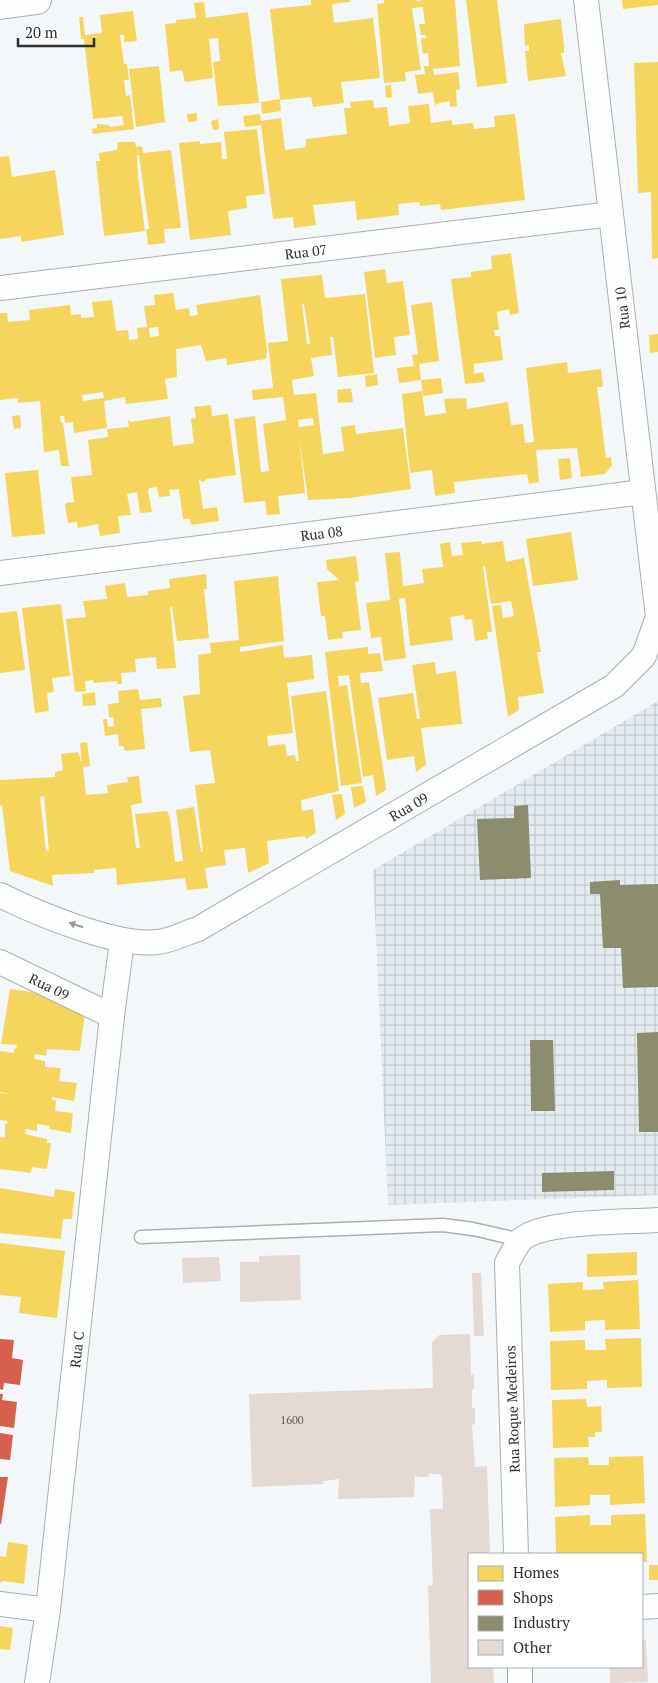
<svg xmlns="http://www.w3.org/2000/svg" width="658" height="1683" viewBox="0 0 658 1683" font-family="'PT Serif',serif">
	<style>
		.industrial { fill: url(#industrial-grid) }
		.homes { fill: #f6d55c; fill-rule: evenodd }
		.shops { fill: #d6604d }
		.industry { fill: #8c8c6e }
		.building { fill: #e4d9d3 }
		.lines { fill: none; stroke-linecap: round; stroke-linejoin: round }
		.lane-casing { stroke: #acaeb0; stroke-width: 15 }
		.street-casing { stroke: #acaeb0; stroke-width: 26 }
		.secondary-casing { stroke: #acaeb0; stroke-width: 30 }
		.lane { stroke: #fdfefe; stroke-width: 12 }
		.street { stroke: #fdfefe; stroke-width: 24 }
		.secondary { stroke: #fdfefe; stroke-width: 28 }
		.oneway { fill: #969798 }
		.labels { text-anchor: middle; dominant-baseline: central; stroke-width: 5; stroke-linejoin: round; paint-order: stroke }
		.number-label { font-size: 11px; fill: #5c5a5a }
		.street-label { font-size: 14px; fill: #2e3032; stroke: #fff }
	</style>
	<defs>
		<pattern id="industrial-grid" width="8" height="8" patternUnits="userSpaceOnUse" patternTransform="scale(1.25)"><rect width="8" height="8" fill="#e3ebf1"/><path d="M0 4h8M4 0v8" fill="none" stroke="#c3cacf"/></pattern>
	</defs>
	<rect width="100%" height="100%" fill="#f4f7f9"/>
	<path class="industrial" d="M 658,701 L 658,1195 L 388,1205 L 373,870 Z"/>
	<path class="homes" d="M 311,0 L 350,0 L 350,2 L 332,4 L 334,23 L 373,18 L 380,78 L 341,82 L 344,103 L 313,107 L 311,97 L 280,100 L 270,9 L 311,5 Z
		M 384,0 L 417,0 L 417,2 L 422,0 L 455,0 L 460,66 L 433,69 L 434,75 L 458,72 L 460,89 L 456,90 L 457,106 L 450,107 L 450,101 L 436,104 L 435,107 L 433,92 L 418,94 L 415,75 L 425,74 L 424,66 L 429,66 L 428,53 L 423,54 L 422,48 L 421,38 L 426,38 L 426,35 L 421,35 L 419,24 L 425,24 L 423,7 L 412,8 L 421,70 L 405,72 L 406,81 L 384,83 L 377,4 L 384,3 Z
		M 466,0 L 497,0 L 507,83 L 477,87 Z
		M 622,0 L 658,0 L 658,5 L 623,9 Z
		M 204,2 L 206,18 L 248,12 L 259,103 L 218,106 L 213,62 L 220,61 L 218,38 L 209,39 L 213,78 L 185,82 L 182,70 L 170,72 L 165,24 L 176,23 L 176,20 L 196,18 L 194,3 Z
		M 133,11 L 137,41 L 124,42 L 124,35 L 120,35 L 124,64 L 127,64 L 129,80 L 124,80 L 126,96 L 130,95 L 134,129 L 93,134 L 92,129 L 97,128 L 97,124 L 109,125 L 109,127 L 124,125 L 122,116 L 93,119 L 84,39 L 81,39 L 79,17 L 83,17 L 85,35 L 102,33 L 100,15 Z
		M 561,19 L 564,46 L 564,53 L 561,53 L 566,76 L 528,81 L 525,51 L 529,51 L 529,45 L 525,46 L 524,24 Z
		M 658,62 L 658,258 L 652,259 L 651,192 L 638,193 L 634,63 Z
		M 159,66 L 165,122 L 136,127 L 129,69 Z
		M 391,85 L 392,97 L 386,98 L 385,86 Z
		M 280,99 L 281,111 L 262,114 L 261,102 Z
		M 373,100 L 374,108 L 387,107 L 389,126 L 410,123 L 408,106 L 429,104 L 431,123 L 452,120 L 452,125 L 473,123 L 474,129 L 495,127 L 494,116 L 515,114 L 525,200 L 441,210 L 440,204 L 420,206 L 419,202 L 398,204 L 399,215 L 357,220 L 355,201 L 313,205 L 316,225 L 294,228 L 293,217 L 273,219 L 261,125 L 245,127 L 243,116 L 260,114 L 261,121 L 281,118 L 285,150 L 306,147 L 306,139 L 347,134 L 344,108 L 351,108 L 350,102 Z
		M 197,113 L 197,121 L 188,122 L 187,114 Z
		M 218,119 L 219,129 L 213,130 L 211,121 Z
		M 257,129 L 265,194 L 246,196 L 247,208 L 228,211 L 231,235 L 190,240 L 179,143 L 200,141 L 200,144 L 221,142 L 222,159 L 227,159 L 224,132 Z
		M 118,142 L 135,142 L 136,147 L 142,146 L 143,153 L 171,150 L 181,228 L 164,229 L 165,243 L 148,245 L 146,229 L 149,229 L 139,155 L 137,155 L 138,177 L 145,231 L 104,236 L 96,161 L 100,161 L 99,153 L 117,150 Z
		M 9,156 L 12,177 L 55,170 L 64,235 L 21,242 L 21,236 L 0,239 L 0,157 Z
		M 511,253 L 519,313 L 510,315 L 509,309 L 497,312 L 499,330 L 494,330 L 495,336 L 500,336 L 503,360 L 474,364 L 474,374 L 483,372 L 485,382 L 465,384 L 451,279 L 471,277 L 471,272 L 492,269 L 491,256 Z
		M 385,269 L 387,283 L 403,281 L 410,335 L 394,337 L 396,355 L 375,358 L 364,272 Z
		M 322,275 L 325,298 L 365,294 L 374,373 L 338,377 L 333,337 L 330,337 L 332,355 L 311,358 L 314,376 L 292,380 L 294,395 L 316,393 L 323,454 L 344,451 L 341,427 L 355,425 L 356,434 L 403,428 L 411,489 L 350,498 L 308,500 L 299,435 L 305,493 L 278,496 L 280,514 L 267,515 L 265,501 L 244,503 L 234,419 L 255,416 L 261,472 L 269,471 L 263,424 L 286,420 L 283,397 L 253,400 L 252,390 L 273,388 L 268,343 L 288,341 L 281,279 ZM 302,304 L 304,304 L 310,344 L 307,344 ZM 313,418 L 314,425 L 299,427 L 298,420 Z
		M 173,293 L 176,310 L 189,308 L 190,316 L 198,315 L 196,305 L 260,295 L 267,351 L 266,359 L 227,365 L 226,358 L 206,361 L 201,345 L 176,349 L 177,377 L 165,379 L 168,399 L 126,404 L 125,397 L 104,401 L 107,428 L 87,431 L 74,433 L 73,422 L 65,423 L 64,416 L 60,416 L 61,423 L 63,423 L 69,466 L 61,466 L 59,450 L 44,452 L 40,401 L 18,403 L 18,398 L 0,400 L 0,313 L 7,313 L 8,322 L 30,320 L 29,310 L 70,305 L 71,315 L 81,314 L 81,318 L 94,317 L 92,302 L 112,300 L 116,331 L 128,330 L 129,340 L 138,339 L 137,328 L 147,327 L 144,306 L 155,305 L 154,295 ZM 158,327 L 159,336 L 150,337 L 149,328 ZM 103,392 L 104,398 L 83,401 L 82,395 Z
		M 432,302 L 439,361 L 419,364 L 421,380 L 399,383 L 397,368 L 414,366 L 412,355 L 418,354 L 411,305 Z
		M 658,334 L 658,352 L 650,353 L 649,335 Z
		M 567,362 L 568,373 L 601,369 L 603,387 L 597,387 L 606,458 L 611,457 L 612,465 L 605,474 L 581,477 L 577,448 L 536,450 L 539,482 L 529,484 L 527,474 L 454,482 L 455,493 L 435,496 L 432,470 L 410,473 L 402,394 L 422,391 L 425,416 L 446,413 L 444,399 L 466,398 L 467,409 L 508,402 L 511,425 L 523,424 L 525,443 L 534,442 L 526,368 Z
		M 377,374 L 378,385 L 366,387 L 365,376 Z
		M 441,378 L 443,393 L 423,396 L 421,380 Z
		M 351,388 L 353,402 L 338,403 L 337,390 Z
		M 211,405 L 212,416 L 228,414 L 236,475 L 207,479 L 203,482 L 199,480 L 203,509 L 217,507 L 219,521 L 191,525 L 190,519 L 183,519 L 179,489 L 169,490 L 170,496 L 159,497 L 157,487 L 149,488 L 148,491 L 152,512 L 140,513 L 137,492 L 127,494 L 131,515 L 118,516 L 120,533 L 100,536 L 98,524 L 78,528 L 77,522 L 68,523 L 65,506 L 66,503 L 74,502 L 71,477 L 92,475 L 88,440 L 108,437 L 107,429 L 129,427 L 128,420 L 131,422 L 170,416 L 173,446 L 194,443 L 191,419 L 196,418 L 194,407 Z
		M 20,415 L 21,428 L 14,429 L 12,416 Z
		M 570,458 L 572,478 L 560,480 L 558,459 Z
		M 38,470 L 45,534 L 12,537 L 5,473 Z
		M 571,532 L 578,580 L 533,586 L 526,539 Z
		M 481,541 L 482,544 L 503,541 L 506,562 L 524,558 L 541,652 L 537,652 L 544,693 L 518,697 L 519,710 L 508,717 L 492,606 L 501,605 L 503,618 L 514,616 L 511,601 L 491,604 L 485,566 L 483,567 L 492,632 L 487,632 L 488,639 L 475,641 L 472,619 L 465,620 L 464,615 L 450,617 L 453,640 L 410,646 L 405,598 L 399,599 L 406,658 L 384,661 L 381,637 L 371,638 L 366,603 L 390,600 L 385,553 L 400,552 L 403,586 L 424,583 L 422,569 L 443,567 L 440,544 L 450,542 L 452,556 L 463,555 L 461,543 Z
		M 356,556 L 359,581 L 355,582 L 361,630 L 342,632 L 343,638 L 328,640 L 325,616 L 321,616 L 317,582 L 339,580 L 327,569 L 326,560 Z
		M 206,574 L 207,589 L 204,589 L 209,638 L 177,641 L 172,607 L 170,607 L 176,668 L 157,669 L 156,657 L 135,659 L 136,672 L 121,673 L 122,684 L 117,684 L 117,681 L 94,683 L 93,680 L 85,681 L 86,691 L 75,692 L 66,619 L 86,617 L 83,601 L 107,599 L 105,586 L 125,583 L 127,597 L 148,595 L 148,591 L 170,588 L 169,579 Z
		M 278,576 L 284,641 L 240,647 L 240,652 L 283,645 L 284,658 L 312,655 L 314,679 L 287,683 L 293,733 L 267,736 L 268,746 L 285,744 L 287,756 L 295,755 L 296,761 L 299,761 L 291,696 L 326,691 L 339,791 L 301,800 L 302,811 L 313,809 L 316,833 L 306,839 L 305,836 L 267,841 L 269,863 L 248,873 L 245,848 L 224,850 L 226,865 L 205,868 L 208,888 L 187,890 L 185,878 L 117,885 L 116,868 L 94,870 L 94,873 L 52,875 L 53,886 L 10,871 L 2,805 L 0,806 L 0,780 L 55,777 L 55,772 L 63,770 L 61,754 L 78,752 L 82,763 L 80,743 L 87,742 L 90,766 L 83,767 L 86,795 L 108,793 L 107,785 L 128,782 L 127,777 L 139,776 L 142,803 L 131,805 L 136,848 L 140,848 L 135,814 L 167,811 L 170,818 L 175,862 L 183,861 L 176,810 L 194,807 L 201,852 L 203,852 L 195,785 L 215,783 L 210,750 L 190,752 L 183,696 L 200,694 L 198,655 L 211,653 L 210,643 L 239,640 L 234,581 ZM 44,796 L 49,851 L 46,851 L 40,797 Z
		M 61,604 L 70,676 L 52,678 L 54,692 L 47,693 L 49,711 L 35,713 L 22,608 Z
		M 17,611 L 25,670 L 0,673 L 0,613 Z
		M 368,647 L 368,654 L 380,653 L 383,671 L 360,673 L 361,683 L 369,682 L 384,774 L 386,790 L 376,796 L 373,775 L 363,777 L 349,675 L 338,676 L 339,686 L 347,685 L 362,783 L 341,786 L 325,652 Z
		M 435,662 L 436,674 L 456,671 L 462,724 L 421,728 L 426,765 L 416,772 L 414,756 L 387,760 L 378,698 L 413,693 L 417,719 L 420,719 L 412,665 Z
		M 138,689 L 140,700 L 161,698 L 162,707 L 141,709 L 145,749 L 125,751 L 123,746 L 119,746 L 118,734 L 105,736 L 103,719 L 107,719 L 108,727 L 114,726 L 113,717 L 109,717 L 108,704 L 119,703 L 118,691 Z
		M 95,692 L 96,705 L 83,706 L 82,694 Z
		M 363,786 L 366,802 L 354,808 L 351,787 Z
		M 342,794 L 345,814 L 336,820 L 332,795 Z
		M 10,989 L 47,994 L 86,1005 L 80,1051 L 47,1049 L 46,1056 L 35,1054 L 34,1059 L 45,1061 L 45,1067 L 61,1068 L 59,1081 L 77,1083 L 74,1101 L 52,1097 L 52,1100 L 56,1100 L 55,1111 L 73,1113 L 71,1133 L 49,1129 L 50,1126 L 37,1124 L 37,1131 L 26,1129 L 25,1134 L 47,1139 L 47,1143 L 51,1143 L 47,1169 L 32,1167 L 31,1173 L 0,1169 L 0,1137 L 5,1138 L 5,1123 L 7,1124 L 7,1121 L 0,1120 L 0,1093 L 11,1094 L 0,1092 L 0,1051 L 14,1053 L 14,1049 L 16,1049 L 17,1045 L 1,1044 Z
		M 0,1188 L 54,1197 L 55,1189 L 75,1192 L 72,1219 L 63,1219 L 61,1239 L 0,1233 Z
		M 0,1243 L 65,1251 L 57,1318 L 19,1313 L 21,1297 L 0,1295 Z
		M 637,1252 L 637,1275 L 587,1277 L 587,1254 Z
		M 638,1280 L 640,1329 L 605,1330 L 605,1320 L 585,1321 L 585,1330 L 550,1332 L 548,1284 L 583,1282 L 583,1290 L 604,1289 L 603,1282 Z
		M 641,1338 L 642,1387 L 607,1388 L 607,1380 L 587,1381 L 587,1389 L 551,1390 L 550,1341 L 585,1340 L 585,1350 L 606,1350 L 605,1339 Z
		M 586,1399 L 587,1407 L 601,1406 L 602,1432 L 595,1432 L 595,1437 L 588,1437 L 589,1447 L 553,1448 L 552,1400 Z
		M 643,1456 L 645,1503 L 610,1505 L 610,1495 L 590,1495 L 590,1505 L 555,1507 L 554,1458 L 588,1457 L 589,1465 L 609,1465 L 609,1457 Z
		M 645,1514 L 647,1562 L 642,1562 L 642,1554 L 556,1554 L 555,1517 L 590,1515 L 590,1525 L 611,1525 L 611,1515 Z
		M 8,1542 L 28,1545 L 24,1584 L 3,1581 L 0,1583 L 0,1556 L 6,1557 Z
		M 649,1565 L 658,1565 L 658,1580 L 649,1580 Z
		M 0,1626 L 13,1628 L 10,1650 L 0,1649 Z"/>
	<path class="shops" d="M 0,1339 L 14,1340 L 12,1358 L 23,1360 L 20,1385 L 4,1383 L 3,1390 L 0,1389 Z
		M 0,1394 L 3,1394 L 2,1400 L 17,1402 L 14,1428 L 0,1426 Z
		M 0,1433 L 13,1435 L 10,1460 L 0,1459 Z
		M 0,1477 L 8,1477 L 1,1524 L 0,1524 Z"/>
	<path class="industry" d="M 528,805 L 531,878 L 480,880 L 477,819 L 514,818 L 514,806 Z
		M 620,880 L 620,885 L 658,884 L 658,987 L 623,988 L 621,948 L 603,948 L 600,894 L 590,894 L 590,882 Z
		M 658,1032 L 658,1132 L 639,1132 L 637,1033 Z
		M 530,1040 L 553,1040 L 555,1111 L 531,1111 Z
		M 614,1171 L 614,1190 L 542,1192 L 542,1173 Z"/>
	<path class="building" d="M 300,1255 L 301,1300 L 240,1302 L 240,1262 L 259,1262 L 259,1256 Z
		M 219,1257 L 221,1281 L 183,1283 L 182,1258 Z
		M 472,1273 L 481,1273 L 484,1336 L 474,1336 Z
		M 470,1334 L 471,1375 L 474,1375 L 474,1389 L 472,1389 L 472,1408 L 475,1408 L 475,1424 L 472,1425 L 475,1467 L 487,1466 L 490,1554 L 469,1554 L 469,1667 L 493,1667 L 494,1683 L 431,1683 L 428,1586 L 433,1585 L 430,1509 L 443,1509 L 442,1477 L 440,1474 L 428,1474 L 429,1477 L 418,1477 L 415,1475 L 414,1497 L 338,1499 L 339,1479 L 323,1481 L 323,1484 L 252,1487 L 249,1394 L 433,1388 L 432,1342 L 439,1335 Z
		M 646,1640 L 648,1682 L 610,1683 L 610,1667 L 642,1667 L 642,1641 Z"/>
	<g class="lines">
		<g class="lane-casing">
			<path id="lane" d="M 141,1237 L 443,1225 L 473,1229 L 521,1240"/>
		</g>
		<g class="street-casing">
			<g id="street">
				<path id="s1" d="M 0,288 L 611,214"/>
				<path id="s2" d="M 0,573 L 643,492"/>
				<path id="s3" d="M 0,895 C 36,913 117,947 157,942 C 171,941 185,933 198,929 L 614,686 L 644,656 L 658,617 L 586,0"/>
				<path id="s4" d="M 0,962 L 112,1016"/>
				<path d="M 516,1554 L 507,1263 C 511,1256 516,1245 521,1240 C 542,1220 628,1222 658,1220"/>
				<path d="M 0,1604 L 48,1610"/>
				<path d="M 642,1607 L 658,1606"/>
				<path d="M 520,1667 L 520,1683"/>
				<path id="s5" d="M 37,1683 L 48,1610 L 112,1016 L 122,941"/>
			</g>
		</g>
		<g class="secondary-casing">
			<path id="secondary" d="M 0,5 L 37,0"/>
		</g>
		<use href="#lane" class="lane"/>
		<use href="#street" class="street"/>
		<use href="#secondary" class="secondary"/>
	</g>
	<defs><path id="oneway-solid" d="M-6-.8H1V-3.2L6.5 0L1 3.2V.8H-6Z" transform="scale(1.25)"/></defs>
	<use class="oneway" href="#oneway-solid" transform="translate(76 925) rotate(-162)"/>
	<g class="labels">
		<g class="number-label">
			<text x="292" y="1420">1600</text>
		</g>
		<g class="street-label">
			<text stroke="none"><textPath href="#s1" startOffset="308">Rua 07</textPath></text>
			<text transform="translate(622 308) rotate(-97)">Rua 10</text>
			<text stroke="none"><textPath href="#s2" startOffset="324">Rua 08</textPath></text>
			<text stroke="none"><textPath href="#s3" startOffset="452">Rua 09</textPath></text>
			<text stroke="none"><textPath href="#s4" startOffset="55">Rua 09</textPath></text>
			<text stroke="none"><textPath href="#s5" startOffset="336">Rua C</textPath></text>
			<text transform="translate(512 1409) rotate(-92)">Rua Roque Medeiros</text>
		</g>
	</g>
	<rect x="468" y="1553" width="175" height="115" fill="#ffffff" stroke="#abacad"/>
	<rect x="478" y="1566" width="25" height="15" fill="#f6d55c" stroke="#abacad"/>
	<text x="513" y="1578" font-size="15" fill="#2e3032">Homes</text>
	<rect x="478" y="1590" width="25" height="15" fill="#d6604d" stroke="#abacad"/>
	<text x="513" y="1603" font-size="15" fill="#2e3032">Shops</text>
	<rect x="478" y="1616" width="25" height="15" fill="#8c8c6e" stroke="#abacad"/>
	<text x="513" y="1628" font-size="15" fill="#2e3032">Industry</text>
	<rect x="478" y="1640" width="25" height="15" fill="#e4d9d3" stroke="#abacad"/>
	<text x="513" y="1653" font-size="15" fill="#2e3032">Other</text>
	<path d="M18 38v8h76v-8" fill="none" stroke="#2e3032" stroke-width="2.5"/>
	<text x="25" y="38" font-size="15" fill="#2e3032" stroke="#ffffff" stroke-width="4" paint-order="stroke">20 m</text>
</svg>
